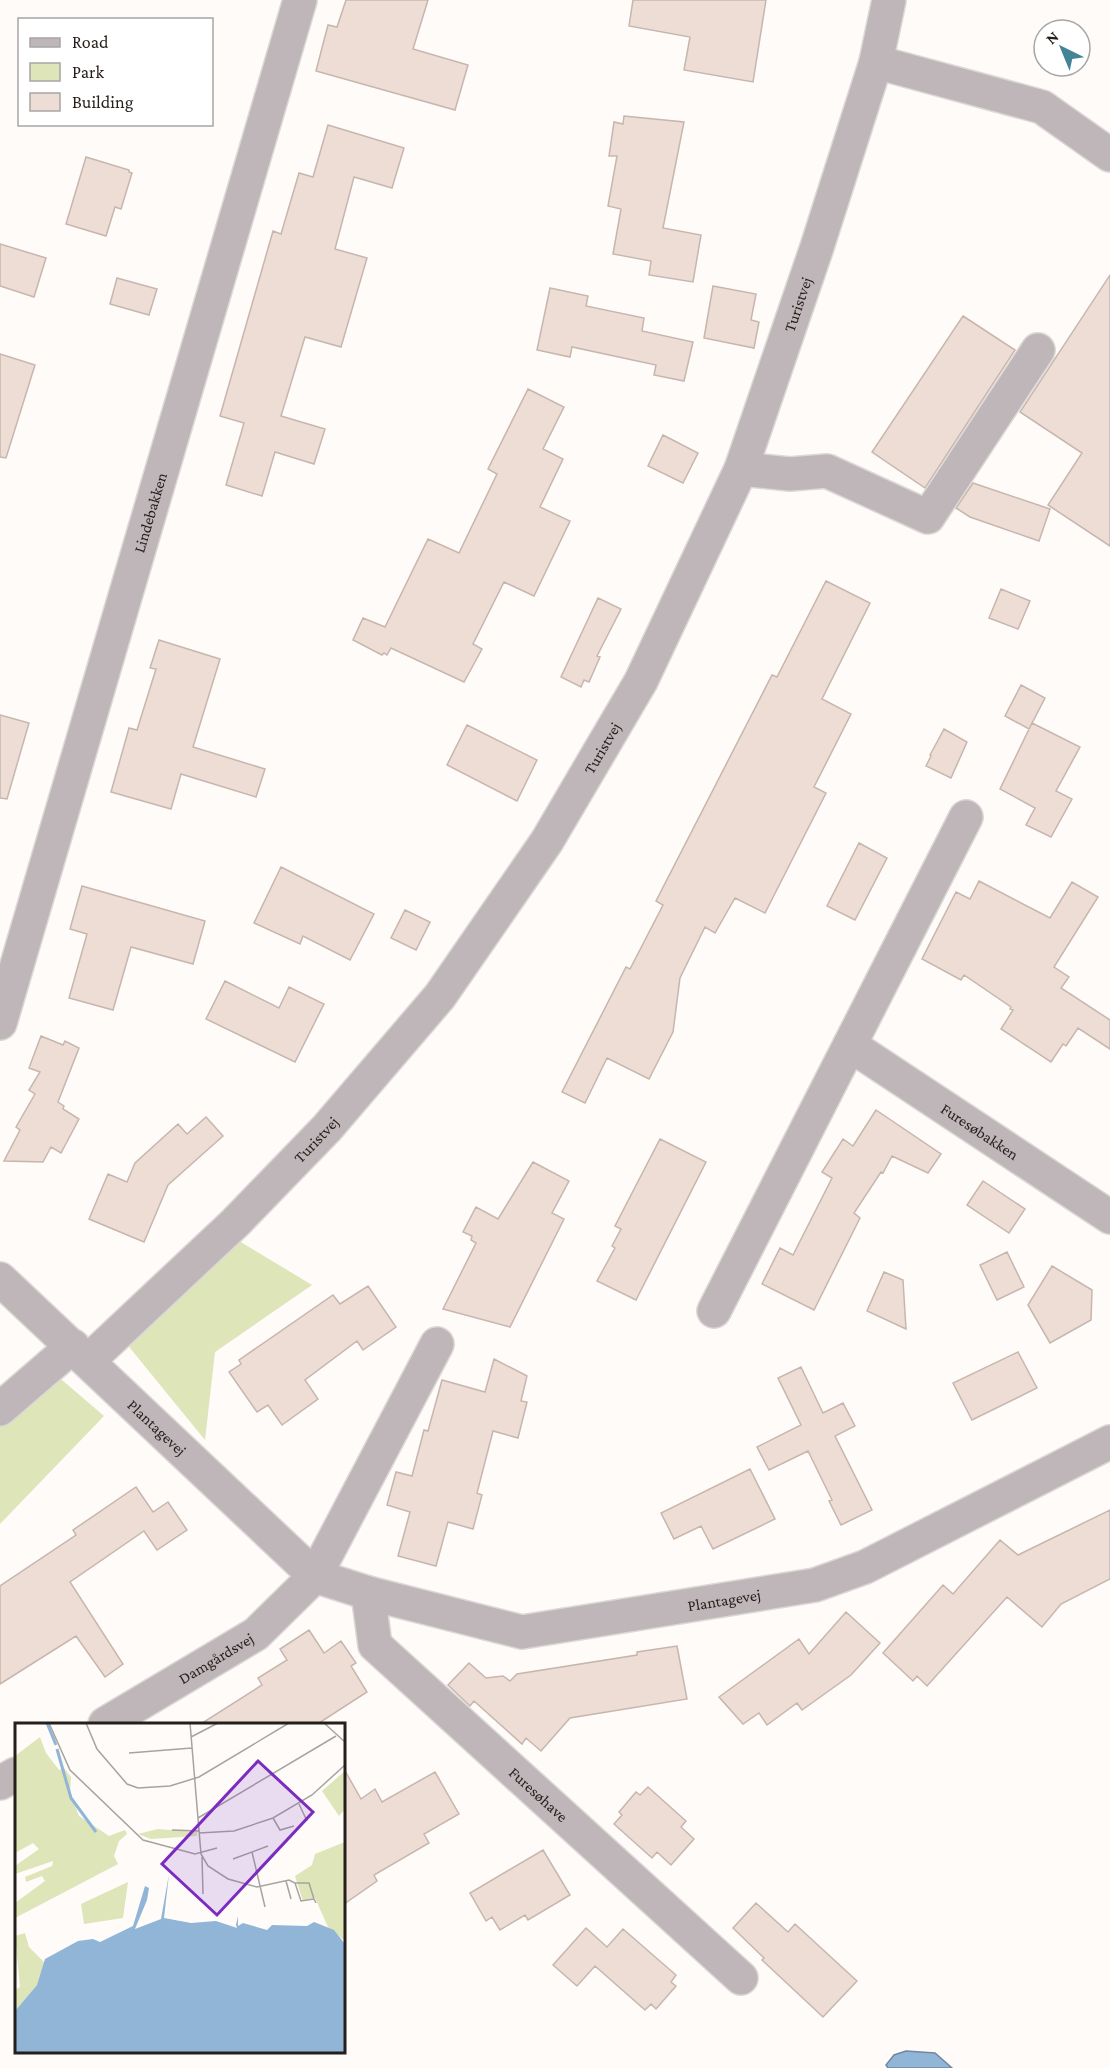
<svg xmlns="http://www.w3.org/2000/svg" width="1110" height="2068" viewBox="0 0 1110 2068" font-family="'Crimson Pro',serif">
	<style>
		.green { fill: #dde5b9 }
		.water { fill: #91b5d7; stroke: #71889f; stroke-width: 1.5 }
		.building { fill: #eeddd4; stroke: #c7b6ad; stroke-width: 1.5 }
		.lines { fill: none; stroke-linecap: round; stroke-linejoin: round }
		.minor-casing { stroke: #dbd8d5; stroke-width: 36 }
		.minor { stroke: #beb6b8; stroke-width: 33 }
		.labels { text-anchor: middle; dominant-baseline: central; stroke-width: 5; stroke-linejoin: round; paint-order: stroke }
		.street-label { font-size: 16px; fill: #251f1b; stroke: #fff }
		.inset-river { fill: none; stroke: #91b5d7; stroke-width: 3 }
		.inset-road { fill: none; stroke: #a7a3a0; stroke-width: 1.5 }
		.view { fill: #7b2cbf; fill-opacity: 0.15; stroke: #7b2cbf; stroke-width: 3 }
		.inset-edge { fill: none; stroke: #251f1b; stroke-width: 3 }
	</style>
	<rect width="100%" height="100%" fill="#fefbf9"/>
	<path class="green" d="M 234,1238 L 312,1285 L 215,1352 L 205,1440 L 130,1348 L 128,1343 Z
		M 55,1374 L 104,1416 L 0,1524 L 0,1421 Z"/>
	<path class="water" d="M 906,2051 L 935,2053 L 952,2068 L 888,2068 L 886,2065 L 894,2055 Z"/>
	<path class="building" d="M 346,0 L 428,0 L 413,49 L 468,65 L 455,110 L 316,71 L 328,25 L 337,27 Z
		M 633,0 L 766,0 L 753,82 L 684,70 L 690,37 L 629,26 Z
		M 624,116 L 684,122 L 663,228 L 701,235 L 693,282 L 649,275 L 651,261 L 613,254 L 621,209 L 608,206 L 617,156 L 609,156 L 614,122 L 623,124 Z
		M 328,125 L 404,148 L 392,188 L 354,177 L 335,249 L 367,258 L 341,347 L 305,337 L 281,416 L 325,429 L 314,464 L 275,452 L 262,496 L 226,485 L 244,423 L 220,416 L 273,231 L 281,234 L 299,173 L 313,177 Z
		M 86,157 L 129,170 L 129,172 L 132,173 L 121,209 L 115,207 L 106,236 L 66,224 Z
		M 0,244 L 46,258 L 34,297 L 0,286 Z
		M 1110,275 L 1110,546 L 1048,505 L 1082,453 L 1020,412 Z
		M 117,278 L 157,289 L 149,315 L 110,304 Z
		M 713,286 L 756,294 L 751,320 L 759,322 L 754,348 L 704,338 Z
		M 550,288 L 588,296 L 586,306 L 644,318 L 642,331 L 693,342 L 684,381 L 654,375 L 656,365 L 572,347 L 570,357 L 537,350 Z
		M 963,316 L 1015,350 L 925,488 L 872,452 Z
		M 0,354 L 35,365 L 6,458 L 0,457 Z
		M 528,389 L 564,407 L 543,449 L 563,459 L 540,507 L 570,521 L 534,596 L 504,582 L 473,644 L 482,649 L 464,682 L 391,648 L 387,655 L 384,653 L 382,655 L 353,640 L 363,618 L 385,627 L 428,539 L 459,553 L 497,474 L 488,469 Z
		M 663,435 L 698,453 L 683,483 L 648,466 Z
		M 973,483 L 1050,509 L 1039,541 L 970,517 L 956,508 Z
		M 826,581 L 870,603 L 822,699 L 851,714 L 814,787 L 826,793 L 765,913 L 735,898 L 715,933 L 705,927 L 680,978 L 673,1032 L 649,1079 L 607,1058 L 585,1103 L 562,1092 L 626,967 L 630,969 L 663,905 L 656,901 L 772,675 L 777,677 Z
		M 1001,589 L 1030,601 L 1018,629 L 989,618 Z
		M 598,598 L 621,609 L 597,656 L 600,657 L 589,682 L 584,680 L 581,687 L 561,677 Z
		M 159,640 L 220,659 L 193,747 L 265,769 L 256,797 L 181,774 L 171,809 L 111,792 L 129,728 L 137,730 L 156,669 L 150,668 Z
		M 1021,685 L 1045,698 L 1029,729 L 1005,716 Z
		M 0,715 L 29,723 L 7,799 L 0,798 Z
		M 1032,723 L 1080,747 L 1056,791 L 1072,799 L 1051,837 L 1026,825 L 1035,808 L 1000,789 Z
		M 467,725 L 537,760 L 517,801 L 447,765 Z
		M 944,729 L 967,742 L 951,778 L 926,766 L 931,756 L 930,755 Z
		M 859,843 L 887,858 L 855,920 L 827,906 Z
		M 281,867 L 374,914 L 350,960 L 303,936 L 300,944 L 254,923 Z
		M 979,881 L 1050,918 L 1072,882 L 1098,897 L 1054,967 L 1069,977 L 1061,988 L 1110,1020 L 1110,1049 L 1078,1028 L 1066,1046 L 1063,1044 L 1051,1062 L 1001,1029 L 1013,1010 L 1010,1009 L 1011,1007 L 964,975 L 961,980 L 922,959 L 956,892 L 970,899 Z
		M 82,886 L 205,921 L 193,964 L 131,947 L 113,1010 L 69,998 L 87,934 L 70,929 Z
		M 405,910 L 430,922 L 416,950 L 391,938 Z
		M 225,981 L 279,1008 L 289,987 L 324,1004 L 295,1062 L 206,1019 Z
		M 41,1036 L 63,1045 L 65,1041 L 79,1048 L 58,1102 L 64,1106 L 63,1109 L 79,1119 L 61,1153 L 51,1147 L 43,1162 L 4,1161 L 20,1130 L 16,1127 L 35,1094 L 29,1090 L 40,1072 L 29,1068 Z
		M 876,1110 L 941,1154 L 928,1173 L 892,1156 L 883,1173 L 881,1172 L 854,1213 L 860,1218 L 814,1310 L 762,1284 L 780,1248 L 793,1255 L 832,1178 L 822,1172 L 843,1139 L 853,1146 Z
		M 206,1117 L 223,1136 L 168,1185 L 144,1242 L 89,1219 L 108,1174 L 127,1182 L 135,1163 L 178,1124 L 187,1134 Z
		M 660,1139 L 706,1162 L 636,1300 L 597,1281 L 615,1248 L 612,1246 L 621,1229 L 615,1226 Z
		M 533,1162 L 569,1181 L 552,1213 L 564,1219 L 510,1327 L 443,1309 L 476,1243 L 471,1240 L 472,1236 L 463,1232 L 476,1207 L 498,1219 Z
		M 983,1181 L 1025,1209 L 1009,1233 L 967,1205 Z
		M 1007,1252 L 1024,1287 L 997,1300 L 980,1265 Z
		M 1052,1266 L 1092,1290 L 1091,1320 L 1050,1343 L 1028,1305 Z
		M 884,1272 L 903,1280 L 906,1329 L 867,1311 Z
		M 368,1286 L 396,1327 L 363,1350 L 357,1341 L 305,1380 L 318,1399 L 282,1425 L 268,1405 L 257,1412 L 229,1372 L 241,1364 L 239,1360 L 333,1295 L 340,1304 Z
		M 1018,1352 L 1037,1388 L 972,1420 L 953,1383 Z
		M 494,1359 L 527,1376 L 521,1401 L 527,1402 L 518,1438 L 493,1431 L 477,1493 L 482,1495 L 473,1529 L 448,1522 L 436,1566 L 398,1556 L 410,1512 L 387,1505 L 396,1472 L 412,1476 L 424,1430 L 428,1431 L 442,1380 L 485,1392 Z
		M 801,1367 L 823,1413 L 843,1403 L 855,1426 L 835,1436 L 872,1510 L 841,1525 L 829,1501 L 832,1500 L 808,1451 L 769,1470 L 757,1447 L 801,1425 L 778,1378 Z
		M 750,1469 L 775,1519 L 713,1549 L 701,1526 L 674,1539 L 661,1513 Z
		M 136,1487 L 153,1512 L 168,1502 L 187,1530 L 157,1550 L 144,1531 L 70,1582 L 123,1664 L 105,1677 L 76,1636 L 0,1684 L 0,1586 L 76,1535 L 73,1530 Z
		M 1110,1510 L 1110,1579 L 1061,1604 L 1042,1627 L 1007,1597 L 927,1686 L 917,1676 L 913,1681 L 883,1653 L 943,1585 L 953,1594 L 1000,1540 L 1018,1555 Z
		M 846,1612 L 880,1643 L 851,1675 L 802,1710 L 797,1703 L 767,1725 L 759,1713 L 743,1724 L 719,1697 L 799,1639 L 809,1654 Z
		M 309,1630 L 324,1653 L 341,1641 L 356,1663 L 351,1666 L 367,1692 L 316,1725 L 199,1725 L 262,1685 L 258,1678 L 287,1660 L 280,1649 Z
		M 677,1646 L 687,1699 L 570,1718 L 541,1751 L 526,1738 L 522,1744 L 474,1701 L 470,1706 L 448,1685 L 469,1663 L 486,1678 L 503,1676 L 510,1681 L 517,1674 L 637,1655 L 637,1652 Z
		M 344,1769 L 361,1799 L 375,1789 L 382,1802 L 435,1772 L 459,1814 L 424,1834 L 429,1843 L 374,1875 L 377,1881 L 344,1904 Z
		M 648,1787 L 686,1821 L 681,1827 L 694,1839 L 671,1865 L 657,1852 L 652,1858 L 614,1824 L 622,1815 L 619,1812 L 636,1792 L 640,1795 Z
		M 543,1850 L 570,1895 L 528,1920 L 525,1915 L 500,1930 L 492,1917 L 486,1921 L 470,1893 Z
		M 756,1903 L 788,1932 L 795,1924 L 857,1981 L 823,2017 L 762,1960 L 764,1958 L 733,1928 Z
		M 586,1928 L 607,1947 L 623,1929 L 676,1975 L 671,1982 L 676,1986 L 656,2009 L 651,2004 L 645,2010 L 595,1966 L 577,1986 L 553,1965 Z"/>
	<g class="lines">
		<g class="minor-casing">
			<g id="minor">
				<path d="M 876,62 L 1042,107 L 1110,155"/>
				<path d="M 741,469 L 790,474 L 827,471 L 928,517 L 1038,350"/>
				<path id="s1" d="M 0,1023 L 300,0"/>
				<path id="s2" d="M 850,1045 L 1110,1217"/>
				<path id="s3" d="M 0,1279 L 315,1576 L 368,1593 L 522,1632 L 815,1585 L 865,1567 L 1110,1442"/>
				<path d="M 714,1311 L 966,817"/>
				<path id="s4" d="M 88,1361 L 235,1223 L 327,1128 L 440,996 L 547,841 L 641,681 L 741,469 L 817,247 L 876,62 L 889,0"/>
				<path d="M 0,1409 L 73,1346"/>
				<path id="s5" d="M 368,1593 L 375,1645 L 741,1978"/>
				<path id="s6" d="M 105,1724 L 256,1634 L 315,1576 L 437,1344"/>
				<path d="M 0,1783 L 16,1774"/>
			</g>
		</g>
		<use href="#minor" class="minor"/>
	</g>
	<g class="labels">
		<g class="street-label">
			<text stroke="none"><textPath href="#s4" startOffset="1290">Turistvej</textPath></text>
			<text stroke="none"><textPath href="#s1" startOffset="532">Lindebakken</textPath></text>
			<text stroke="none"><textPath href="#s4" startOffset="804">Turistvej</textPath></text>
			<text stroke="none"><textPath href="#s2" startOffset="156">Furesøbakken</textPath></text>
			<text stroke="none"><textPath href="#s4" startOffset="318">Turistvej</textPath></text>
			<text stroke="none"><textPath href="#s3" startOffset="216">Plantagevej</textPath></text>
			<text stroke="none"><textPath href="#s3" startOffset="852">Plantagevej</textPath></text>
			<text stroke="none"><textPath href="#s6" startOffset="129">Damgårdsvej</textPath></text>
			<text stroke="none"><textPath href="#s5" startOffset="274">Furesøhave</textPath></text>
		</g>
	</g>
	<g transform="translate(15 1723)">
		<rect width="330" height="330" fill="#fefbf9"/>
		<path d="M 25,14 L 31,30 L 44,47 L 49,45 L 56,54 L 55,70 L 64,93 L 94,113 L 110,107 L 112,111 L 104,118 L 99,133 L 103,141 L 0,195 L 0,180 L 30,158 L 27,153 L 11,159 L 10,154 L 37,143 L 38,138 L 0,151 L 0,143 L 24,126 L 18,120 L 0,130 L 0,33 ZM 330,48 L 330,86 L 324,93 L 307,68 ZM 143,106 L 182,109 L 182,113 L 136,116 L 123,111 ZM 330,119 L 330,218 L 313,204 L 300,175 L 288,178 L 280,153 L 297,142 L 300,131 ZM 113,159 L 108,195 L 69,201 L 66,181 ZM 10,210 L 14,224 L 29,239 L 29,247 L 22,262 L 0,288 L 0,267 L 5,264 L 0,213 Z" fill="#dde5b9"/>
		<path d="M 154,151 L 149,195 L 176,200 L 201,198 L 222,205 L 221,202 L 223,193 L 223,203 L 228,200 L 252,207 L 257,202 L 292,203 L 299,199 L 319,207 L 330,221 L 330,330 L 0,330 L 0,288 L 22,262 L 30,236 L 63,218 L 78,216 L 85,219 L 118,203 L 130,163 L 134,165 L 132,177 L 120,206 L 146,196 Z" fill="#91b5d7"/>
		<path class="inset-river" d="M 32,0 L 41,22M 42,26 L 56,75 L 81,109"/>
		<path class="inset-road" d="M 34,0 L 55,47 L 128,117 L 180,131 L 202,125M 71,0 L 82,26 L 112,61 L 123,65 L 155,63 L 184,54 L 274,0M 175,0 L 186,131 L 193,143 L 213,156 L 242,164 L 274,157 L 280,160 L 286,178 L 299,176 L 301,180M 309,0 L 330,19M 176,14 L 203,0M 114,30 L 177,25M 284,81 L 292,98M 183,95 L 321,13M 258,95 L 265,107 L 279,103M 157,107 L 184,108M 184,110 L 219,108 L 258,95 L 297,72 L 330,42M 237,129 L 250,184M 187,134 L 188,171M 218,136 L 253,123M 271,158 L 276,176M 280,160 L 294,160 L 299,176"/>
		<path class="view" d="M 243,38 L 298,89 L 202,192 L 147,141 Z"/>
		<rect width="330" height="330" class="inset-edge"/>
	</g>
	<rect x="18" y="18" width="195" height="108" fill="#ffffff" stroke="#a8a5a4" stroke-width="1.5"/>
	<rect x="30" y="38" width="30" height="9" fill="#beb6b8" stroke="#a8a5a4" stroke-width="1.5"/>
	<text x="72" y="48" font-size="18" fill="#251f1b">Road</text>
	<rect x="30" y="63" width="30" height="18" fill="#dde5b9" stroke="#a8a5a4" stroke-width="1.5"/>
	<text x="72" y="78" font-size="18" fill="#251f1b">Park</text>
	<rect x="30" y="93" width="30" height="18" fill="#eeddd4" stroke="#a8a5a4" stroke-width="1.5"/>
	<text x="72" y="108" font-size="18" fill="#251f1b">Building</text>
	<g transform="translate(1062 48) rotate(317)"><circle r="28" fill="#ffffff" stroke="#a8a5a4" stroke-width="1.5"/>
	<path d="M0-4.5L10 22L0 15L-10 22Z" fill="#438496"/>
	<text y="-9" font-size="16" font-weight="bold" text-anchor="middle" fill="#251f1b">N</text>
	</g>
</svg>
